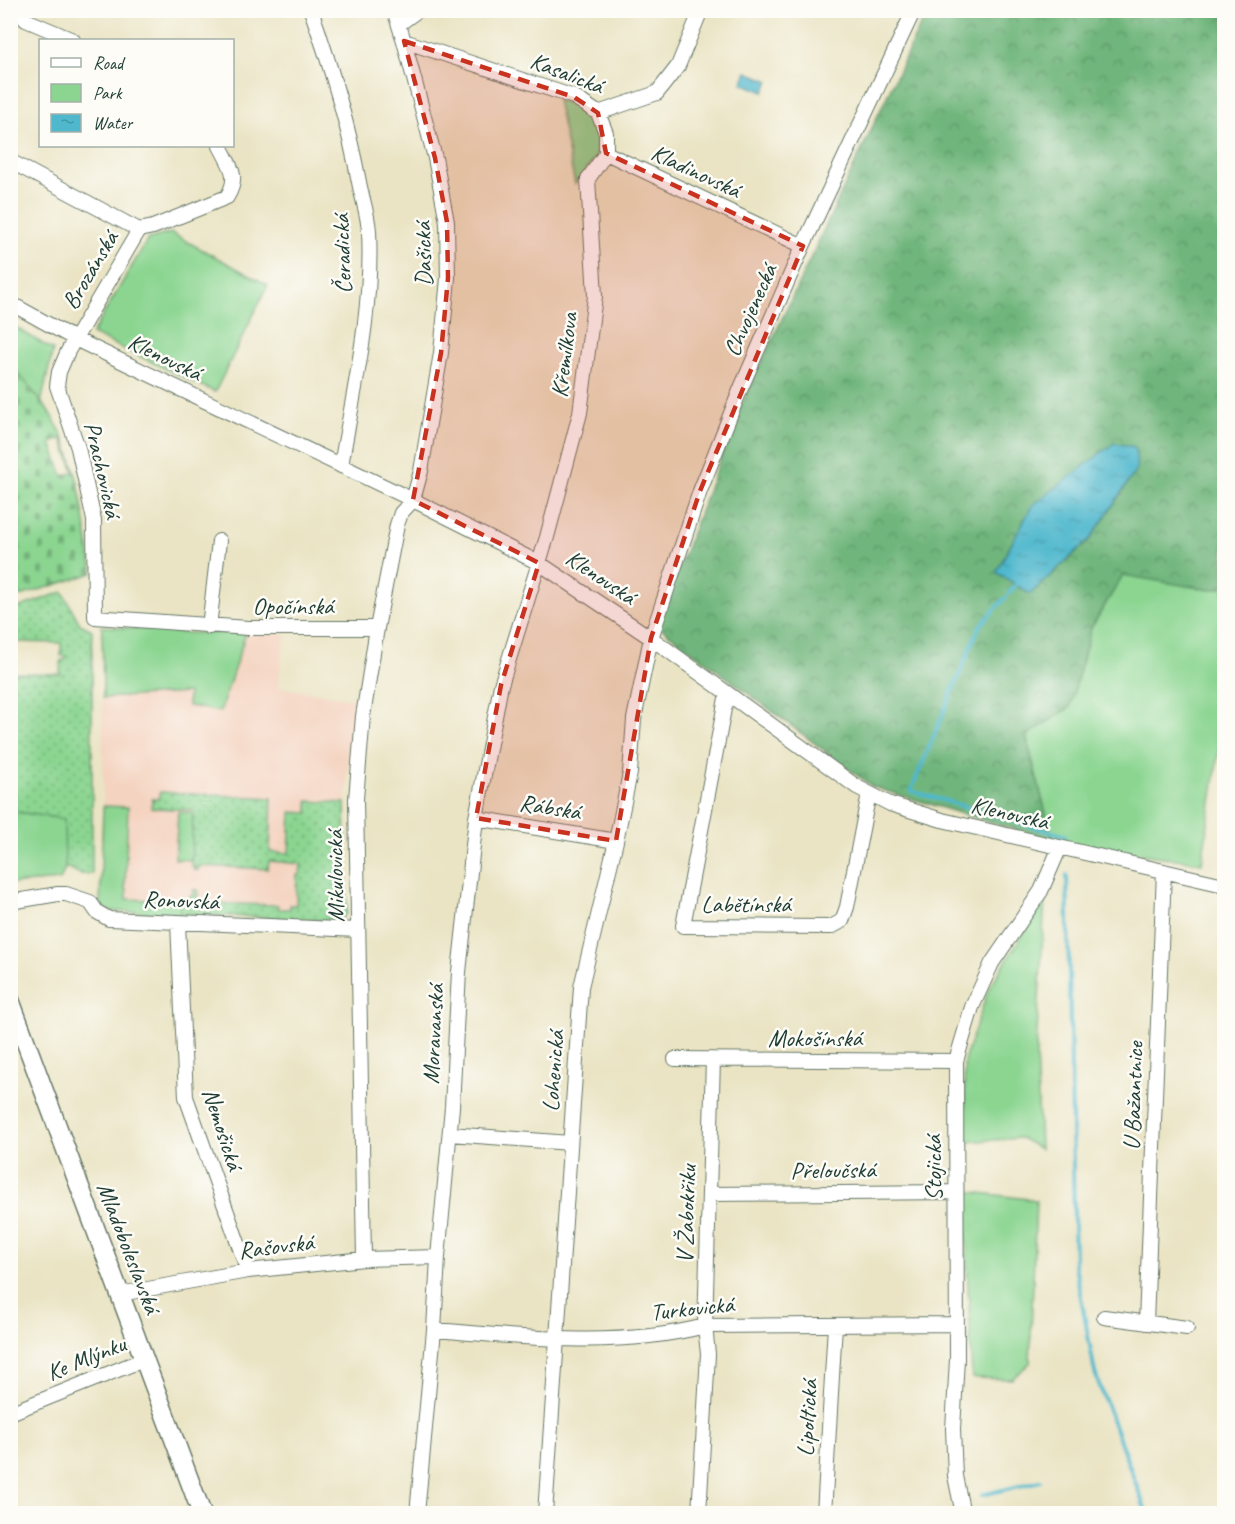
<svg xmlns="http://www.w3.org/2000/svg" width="1235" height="1524" viewBox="0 0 1235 1524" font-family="Caveat,sans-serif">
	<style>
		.built { fill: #f4d3c0 }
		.green { fill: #8bd591; stroke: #558962; stroke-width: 1.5 }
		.forest { fill: url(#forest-crowns); stroke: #487a58; stroke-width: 1.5; fill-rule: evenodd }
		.cemetery { fill: url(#cemetery-stones); stroke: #558962; stroke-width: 1.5; fill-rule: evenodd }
		.garden { fill: url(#garden-dots); stroke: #558962; stroke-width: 1.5 }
		.water { fill: url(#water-ripples); stroke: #377a80; stroke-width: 1.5 }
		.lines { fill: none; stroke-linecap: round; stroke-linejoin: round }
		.stream { stroke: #4fb8cd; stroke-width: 4 }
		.minor-casing { stroke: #676; stroke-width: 16 }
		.major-casing { stroke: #676; stroke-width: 21 }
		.minor { stroke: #fff; stroke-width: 14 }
		.major { stroke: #fff; stroke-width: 18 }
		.marked { fill: #c8321e; fill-opacity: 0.2; stroke: #c8321e; stroke-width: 4.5; stroke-dasharray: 12 8; stroke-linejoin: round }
		.labels { text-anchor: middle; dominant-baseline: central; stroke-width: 5; stroke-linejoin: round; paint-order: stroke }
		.street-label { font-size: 24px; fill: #1f3d34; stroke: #fdfcf7 }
	</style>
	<defs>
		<pattern id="forest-crowns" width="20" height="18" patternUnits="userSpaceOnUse" patternTransform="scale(1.5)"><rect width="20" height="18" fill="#70b67b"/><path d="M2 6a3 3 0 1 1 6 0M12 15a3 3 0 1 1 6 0" fill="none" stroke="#5b9566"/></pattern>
		<pattern id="cemetery-stones" width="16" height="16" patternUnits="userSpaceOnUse" patternTransform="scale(1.5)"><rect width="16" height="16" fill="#8bd591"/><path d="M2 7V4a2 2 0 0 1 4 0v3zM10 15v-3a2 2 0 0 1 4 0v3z" fill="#71ae77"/></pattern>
		<pattern id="garden-dots" width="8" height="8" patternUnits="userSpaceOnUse" patternTransform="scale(1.5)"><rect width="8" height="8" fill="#8bd591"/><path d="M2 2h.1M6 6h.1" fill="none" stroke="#71ae77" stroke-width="1.8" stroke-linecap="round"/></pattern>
		<pattern id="water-ripples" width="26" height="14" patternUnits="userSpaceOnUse" patternTransform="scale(1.5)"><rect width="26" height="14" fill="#4fb8cd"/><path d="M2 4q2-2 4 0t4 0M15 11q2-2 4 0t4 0" fill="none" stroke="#4197a7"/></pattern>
	</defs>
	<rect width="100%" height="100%" fill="#fdfcf7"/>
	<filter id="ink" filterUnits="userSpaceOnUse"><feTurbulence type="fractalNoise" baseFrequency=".0167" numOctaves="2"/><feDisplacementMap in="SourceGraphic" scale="12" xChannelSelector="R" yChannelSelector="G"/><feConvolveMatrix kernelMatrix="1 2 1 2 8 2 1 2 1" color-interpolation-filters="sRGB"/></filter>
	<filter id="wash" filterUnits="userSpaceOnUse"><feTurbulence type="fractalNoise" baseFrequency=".008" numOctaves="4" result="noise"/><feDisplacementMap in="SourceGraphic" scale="24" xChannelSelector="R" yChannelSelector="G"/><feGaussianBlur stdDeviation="1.35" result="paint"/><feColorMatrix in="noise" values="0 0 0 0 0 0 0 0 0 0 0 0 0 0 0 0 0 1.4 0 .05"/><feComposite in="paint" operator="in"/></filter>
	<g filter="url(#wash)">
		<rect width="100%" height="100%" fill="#eae4c4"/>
		<path class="built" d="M 102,626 L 190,633 L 285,634 L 278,687 L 354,699 L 345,813 L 347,913 L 339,921 L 105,911 L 100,903 L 103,806 Z"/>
		<path class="green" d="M 557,100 L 575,104 L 590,116 L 598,132 L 596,158 L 575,184 Z
			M 171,233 L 268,285 L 215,392 L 92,334 L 148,239 Z
			M 10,324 L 53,350 L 41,403 L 11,364 Z
			M 1123,574 L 1211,590 L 1224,587 L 1224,716 L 1202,863 L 1053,841 L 1026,736 L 1070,707 L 1091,628 Z
			M 102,626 L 190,633 L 246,633 L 220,712 L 188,706 L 188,693 L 103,698 Z
			M 103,806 L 128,807 L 125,888 L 127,889 L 127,899 L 179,901 L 181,914 L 105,911 L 100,903 Z
			M 11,811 L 65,819 L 65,868 L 60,880 L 11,884 Z
			M 178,812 L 196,813 L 264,864 L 175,859 Z
			M 1045,899 L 1036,1049 L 1040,1149 L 1021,1138 L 966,1142 L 964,1061 L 989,988 Z
			M 964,1191 L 1036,1200 L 1030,1363 L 1012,1379 L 972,1378 Z"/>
		<path class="forest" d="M 927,11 L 1224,11 L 1224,587 L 1211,590 L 1123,575 L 1091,628 L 1070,707 L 1026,736 L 1053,841 L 873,787 L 657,625 L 738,412 ZM 1137,469 L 1091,538 L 1030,594 L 997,572 Z"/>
		<path class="cemetery" d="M 10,364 C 24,381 41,399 53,418 C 81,463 84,523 93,573 L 11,599 ZM 62,438 L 74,472 L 63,476 L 51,443 Z"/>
		<path class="garden" d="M 63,592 L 80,624 L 92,630 L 92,874 L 80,874 L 69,868 L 65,868 L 64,819 L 11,811 L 11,673 L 60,674 L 61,660 L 65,660 L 66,656 L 61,656 L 61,643 L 11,642 L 11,610 Z
			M 160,792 L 272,798 L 270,852 L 289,853 L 291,812 L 308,813 L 308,801 L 345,803 L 347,913 L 339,921 L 181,914 L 179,901 L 189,901 L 190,896 L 193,895 L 193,890 L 198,890 L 197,903 L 278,905 L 278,909 L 290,909 L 290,905 L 296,905 L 297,875 L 300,875 L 301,864 L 269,861 L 268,869 L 199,866 L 198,870 L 194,870 L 194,867 L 191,866 L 193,810 L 151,808 L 152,799 L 159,799 Z"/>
		<path class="water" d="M 747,72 L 769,81 L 764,92 L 742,83 Z
			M 1114,443 L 1135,447 L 1137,469 L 1091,538 L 1030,594 L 996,572 L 1032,506 Z"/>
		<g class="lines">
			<path class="stream" d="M 1009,593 L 1016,585
				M 1006,597 L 979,627 L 911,791 L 1066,836
				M 1067,875 L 1075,1265 L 1095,1373 L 1147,1514
				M 982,1495 L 1040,1481"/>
		</g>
	</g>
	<g filter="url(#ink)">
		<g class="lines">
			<g class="minor-casing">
				<path id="minor" d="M 16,10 L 26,20 L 73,40
					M 311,10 C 331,67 348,123 359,182 C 362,198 368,215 369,231 C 373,310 354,389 341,466
					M 399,24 L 418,10
					M 404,41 L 574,97 L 598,113
					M 598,113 L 657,93 L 678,66 L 701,10
					M 598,113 L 606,133 L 606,153
					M 220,146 C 230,166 240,176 227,197 L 153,227 L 139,230 L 68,351 L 59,372 L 57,386 L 78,448 L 94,520 L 95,617 L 248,628 L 377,628
					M 606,153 L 803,246
					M 10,161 L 139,230
					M 10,303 L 75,339 L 413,500 L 539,563 L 651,638 L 857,787 L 890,804 L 942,820 L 1224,885
					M 209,627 L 219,541
					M 727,693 L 683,926 L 831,927 L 842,921 L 847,907 L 869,793
					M 476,818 L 616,841
					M 10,902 L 58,894 L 66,894 L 90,902 L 97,912 L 109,919 L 358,930
					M 178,923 L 186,1097 L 248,1271
					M 675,1059 L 956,1061
					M 450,1134 L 570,1143
					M 709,1194 L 956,1192
					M 364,1259 L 356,799 L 363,716 L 377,628 L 397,525 L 401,513 L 413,500 L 421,471 L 441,353 L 448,278 L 447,222 L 435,158 L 404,41 L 394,10
					M 120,1294 L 248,1271 L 364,1259 L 438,1257
					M 1104,1317 L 1187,1328
					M 1146,1323 L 1164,871
					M 434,1330 C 524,1337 616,1349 705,1326 L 956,1324
					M 10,1413 L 145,1359
					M 10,1510 L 12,1514
					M 417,1514 L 434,1330 L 438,1257 L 452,1107 L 459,972 L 476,818 L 501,685 L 547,537 L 580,413 L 595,296 L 588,179 L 606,153
					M 545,1514 L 581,987 L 616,841 L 630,773 L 634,719 L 651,638 L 700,491 L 741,388 L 803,246 L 914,10
					M 699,1514 L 708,1354 L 705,1326 L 713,1060
					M 824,1514 L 835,1325
					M 963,1514 L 955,1476 L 953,1429 L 957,1359 L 956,1061 L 972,1007 L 992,963 L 1041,891 L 1060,847"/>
			</g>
			<g class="major-casing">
				<path id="major" d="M 10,1000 L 202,1514"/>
			</g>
			<use href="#minor" class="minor"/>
			<use href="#major" class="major"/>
		</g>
	</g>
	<path class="marked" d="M 404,41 L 574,97 L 598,113 L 606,153 L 803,246 L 700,491 L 651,638 L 616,841 L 476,818 L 501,685 L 539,563 L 413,500 L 441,353 L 448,278 L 447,222 L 435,158 Z"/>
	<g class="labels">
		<g class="street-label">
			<text transform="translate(567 73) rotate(21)">Kasalická</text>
			<text transform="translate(696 171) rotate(25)">Kladinovská</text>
			<text transform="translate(342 254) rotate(-92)">Čeradická</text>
			<text transform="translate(423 254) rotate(-91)">Dašická</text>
			<text transform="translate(90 270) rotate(-59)">Brozánská</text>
			<text transform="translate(750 310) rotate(-66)">Chvojenecká</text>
			<text transform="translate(564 355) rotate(-83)">Křemílkova</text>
			<text transform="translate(165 357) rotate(26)">Klenovská</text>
			<text transform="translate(103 470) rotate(77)">Prachovická</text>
			<text transform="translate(601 577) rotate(34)">Klenovská</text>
			<text x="293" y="606">Opočínská</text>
			<text transform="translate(550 807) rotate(9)">Rábská</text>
			<text transform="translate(1010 813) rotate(13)">Klenovská</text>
			<text transform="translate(335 876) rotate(-91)">Mikulovická</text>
			<text transform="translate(181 900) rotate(2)">Ronovská</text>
			<text x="746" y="904">Labětínská</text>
			<text transform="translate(433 1034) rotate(-87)">Moravanská</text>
			<text x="815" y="1038">Mokošínská</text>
			<text transform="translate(553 1071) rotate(-86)">Lohenická</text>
			<text transform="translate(1133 1096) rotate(-88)">U Bažantnice</text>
			<text transform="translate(223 1129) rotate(72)">Nemošická</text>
			<text transform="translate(933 1168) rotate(-90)">Stojická</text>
			<text transform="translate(833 1170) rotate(-1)">Přeloučská</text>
			<text transform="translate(686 1214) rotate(-88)">V Žabokřiku</text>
			<text transform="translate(276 1246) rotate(-7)">Rašovská</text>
			<text transform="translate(129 1248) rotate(69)">Mladoboleslavská</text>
			<text transform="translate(692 1308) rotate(-6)">Turkovická</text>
			<text transform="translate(86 1358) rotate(-22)">Ke Mlýnku</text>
			<text transform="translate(807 1418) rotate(-87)">Lipoltická</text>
		</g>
	</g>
	<rect width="1235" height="1524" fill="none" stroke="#fdfcf7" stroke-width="36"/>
	<rect x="39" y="39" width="195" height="108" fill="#fdfcf7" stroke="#a4b0a9" stroke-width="1.5"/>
	<rect x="51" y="58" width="30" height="9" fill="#ffffff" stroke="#a4b0a9" stroke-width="1.5"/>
	<text x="93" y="69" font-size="18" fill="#1f3d34">Road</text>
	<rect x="51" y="84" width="30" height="18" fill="#8bd591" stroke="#a4b0a9" stroke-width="1.5"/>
	<text x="93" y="99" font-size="18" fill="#1f3d34">Park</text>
	<rect x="51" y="114" width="30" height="18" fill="url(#water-ripples)" stroke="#a4b0a9" stroke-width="1.5"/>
	<text x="93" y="129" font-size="18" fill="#1f3d34">Water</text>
</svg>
